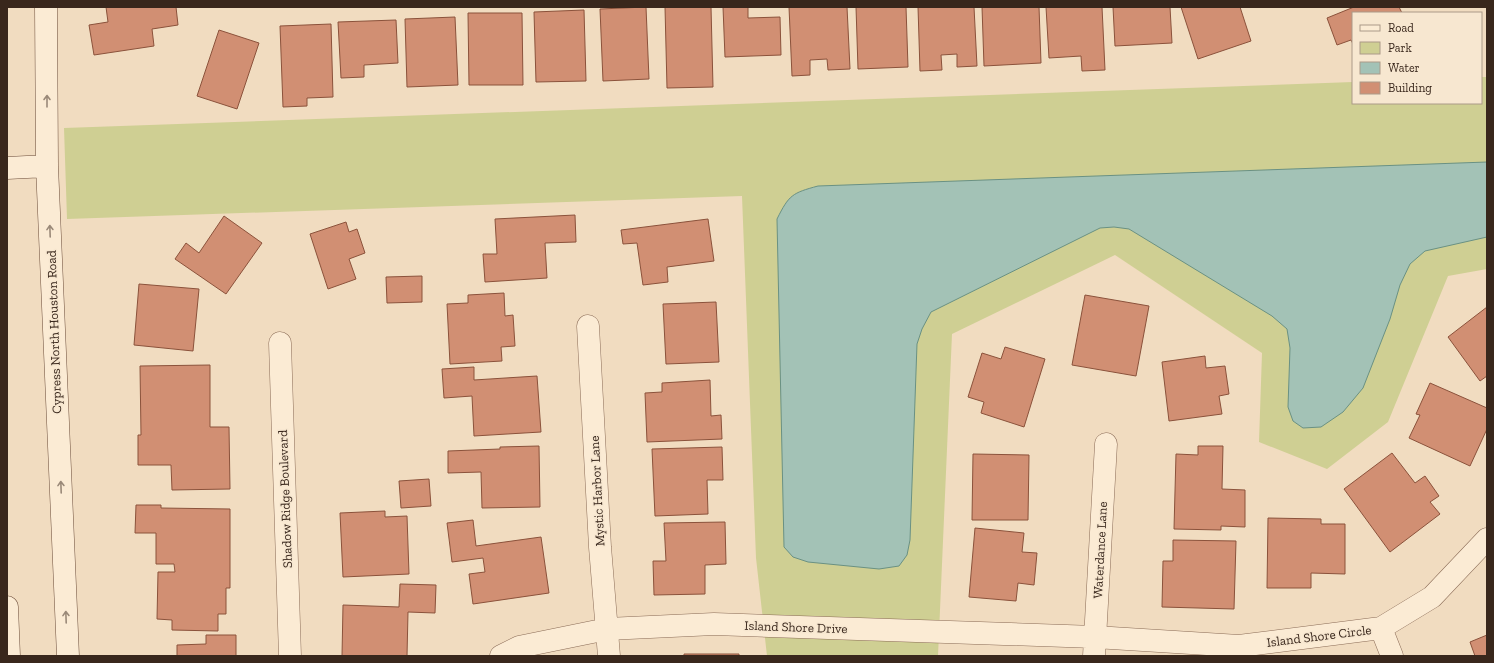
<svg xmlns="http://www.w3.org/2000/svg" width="1494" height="663" viewBox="0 0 1494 663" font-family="'Zilla Slab',serif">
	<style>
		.green { fill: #cfcf93 }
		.water { fill: #a3c2b6; stroke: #6a9183 }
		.building { fill: #d18f73; stroke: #8b523b }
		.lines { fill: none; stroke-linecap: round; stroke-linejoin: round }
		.minor-casing { stroke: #8b6c57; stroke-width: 23 }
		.secondary-casing { stroke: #6c4d3a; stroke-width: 23 }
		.minor { stroke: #fbebd4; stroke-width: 22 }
		.secondary { stroke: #fbebd4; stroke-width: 22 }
		.oneway { stroke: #9a8978 }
		.labels { text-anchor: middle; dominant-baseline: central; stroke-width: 3; stroke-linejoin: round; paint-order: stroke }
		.street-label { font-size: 13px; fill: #39271c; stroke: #f7e7d0 }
	</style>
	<rect width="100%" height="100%" fill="#f1dcc0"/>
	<path class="green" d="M 1481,77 L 1487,77 L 1487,269 L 1448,276 L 1388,422 L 1327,469 L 1259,442 L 1262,353 L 1115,255 L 952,334 L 938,656 L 767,656 L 756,558 L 742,196 L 67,219 L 64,128 L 1353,82 L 1353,103 L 1481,103 Z"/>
	<path class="water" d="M 1487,162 L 1487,237 L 1425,251 L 1410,264 L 1400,285 L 1390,319 L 1363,388 L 1343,412 L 1321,427 L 1303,428 L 1293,421 L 1288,407 L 1290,348 L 1287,329 L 1272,316 L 1129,229 L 1114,227 L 1100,228 L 931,312 L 922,329 L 917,344 L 910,540 L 907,555 L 899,566 L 879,569 L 808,562 L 793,557 L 784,547 L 777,219 C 789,195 792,193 818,186 Z"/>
	<path class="building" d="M 106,7 L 176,7 L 178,25 L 152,29 L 154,46 L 94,55 L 89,25 L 108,22 Z
		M 646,7 L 649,79 L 603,81 L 600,9 Z
		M 665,7 L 711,7 L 713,87 L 667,88 Z
		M 723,7 L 748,7 L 748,18 L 780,17 L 781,55 L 725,57 Z
		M 789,7 L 847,7 L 850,69 L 828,70 L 827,59 L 810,60 L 810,75 L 792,76 Z
		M 856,7 L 906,7 L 908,67 L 858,69 Z
		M 918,7 L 974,7 L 977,66 L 957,67 L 957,54 L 941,55 L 942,70 L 920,71 Z
		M 982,7 L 1039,7 L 1041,63 L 984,66 Z
		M 1046,7 L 1102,7 L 1105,70 L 1082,71 L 1081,56 L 1049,58 Z
		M 1113,7 L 1170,7 L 1172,43 L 1115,46 Z
		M 1181,7 L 1240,7 L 1251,41 L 1198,59 Z
		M 1354,7 L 1399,7 L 1402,13 L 1353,13 L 1353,44 L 1351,40 L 1337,45 L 1327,18 Z
		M 584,10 L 586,81 L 536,82 L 534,12 Z
		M 468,13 L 522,13 L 523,85 L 469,85 Z
		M 455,17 L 458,85 L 407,87 L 405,19 Z
		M 396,20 L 398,63 L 364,65 L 364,77 L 341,78 L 338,22 Z
		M 331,24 L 333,97 L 307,98 L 307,106 L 283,107 L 280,26 Z
		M 219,30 L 259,43 L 237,109 L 197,96 Z
		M 575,215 L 576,242 L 545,243 L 547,278 L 485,282 L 483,254 L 497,254 L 495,219 Z
		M 224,216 L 262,243 L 226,294 L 175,259 L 186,243 L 199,253 Z
		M 708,219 L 714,261 L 667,267 L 668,282 L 643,285 L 637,243 L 623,244 L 621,230 Z
		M 346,222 L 349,232 L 357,229 L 365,253 L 349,259 L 356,279 L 328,289 L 310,234 Z
		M 422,276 L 422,302 L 387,303 L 386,277 Z
		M 139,284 L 199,289 L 193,351 L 134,345 Z
		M 504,293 L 505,316 L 513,315 L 515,346 L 501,347 L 502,361 L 450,364 L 447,304 L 468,303 L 468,295 Z
		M 1085,295 L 1149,306 L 1136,376 L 1072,365 Z
		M 716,302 L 719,362 L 666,364 L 663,304 Z
		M 1487,307 L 1487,376 L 1480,381 L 1448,337 Z
		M 1005,347 L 1045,359 L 1024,427 L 981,413 L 984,402 L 968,397 L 982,353 L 1001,359 Z
		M 1205,356 L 1206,368 L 1225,366 L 1229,394 L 1219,396 L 1222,414 L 1169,421 L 1162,362 Z
		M 210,365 L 210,427 L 229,427 L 230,489 L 172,490 L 171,465 L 138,465 L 138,435 L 141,435 L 140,366 Z
		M 474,367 L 474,380 L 537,376 L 541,432 L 474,436 L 472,396 L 444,398 L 442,369 Z
		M 710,380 L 711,416 L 721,415 L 722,439 L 647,442 L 645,393 L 662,392 L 662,383 Z
		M 1430,383 L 1487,408 L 1487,429 L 1470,466 L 1409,438 L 1420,415 L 1416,414 Z
		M 539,446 L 540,507 L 482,508 L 481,472 L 448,473 L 448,451 L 500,449 L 500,447 Z
		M 1198,446 L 1223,446 L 1222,489 L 1245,490 L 1245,527 L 1221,526 L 1221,530 L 1174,529 L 1176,454 L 1198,455 Z
		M 722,447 L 723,480 L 707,480 L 708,514 L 655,516 L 652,449 Z
		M 1392,453 L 1415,483 L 1425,476 L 1439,496 L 1430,502 L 1440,514 L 1390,552 L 1344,489 Z
		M 973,454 L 1029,455 L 1028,520 L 972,520 Z
		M 429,479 L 431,506 L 401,508 L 399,481 Z
		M 136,505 L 161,505 L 161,508 L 230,509 L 230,588 L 226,588 L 226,614 L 218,614 L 218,631 L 172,630 L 172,620 L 157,619 L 158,572 L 175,572 L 174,564 L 156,564 L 156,533 L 135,533 Z
		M 385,511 L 385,517 L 407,516 L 409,574 L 343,577 L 340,513 Z
		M 1268,518 L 1321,519 L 1321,524 L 1345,524 L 1345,574 L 1311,573 L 1311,588 L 1267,588 Z
		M 473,520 L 476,546 L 541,537 L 549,593 L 473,604 L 469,574 L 485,572 L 483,558 L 452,562 L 447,523 Z
		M 725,522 L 726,564 L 705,565 L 705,594 L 654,595 L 653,561 L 666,561 L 664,523 Z
		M 975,528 L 1024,533 L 1022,552 L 1037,553 L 1034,585 L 1018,583 L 1016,601 L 969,597 Z
		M 1173,540 L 1236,541 L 1234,609 L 1162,607 L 1163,561 L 1173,561 Z
		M 400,584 L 436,585 L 435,613 L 408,612 L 407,656 L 342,656 L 343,605 L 399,607 Z
		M 206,635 L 236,635 L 236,656 L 177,656 L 177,645 L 206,644 Z
		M 1487,635 L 1487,656 L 1475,656 L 1470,642 Z
		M 684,654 L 739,654 L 739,656 L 684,656 Z"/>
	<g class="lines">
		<g class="minor-casing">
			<path id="minor" d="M 588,326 L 600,547 L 609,656
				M 280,343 L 290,656
				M 1381,628 L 1392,656
				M 501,656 L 519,647 L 607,629 L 714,624 L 1095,637 L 1239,646 L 1381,628 L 1432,597 L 1487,539
				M 1094,656 L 1106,444"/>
		</g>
		<g class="secondary-casing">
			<path id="secondary" d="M 46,7 L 47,166 L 68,656
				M 7,168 L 47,166
				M 7,607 L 9,656"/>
		</g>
		<use href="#minor" class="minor"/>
		<use href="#secondary" class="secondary"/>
	</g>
	<defs><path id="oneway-shaft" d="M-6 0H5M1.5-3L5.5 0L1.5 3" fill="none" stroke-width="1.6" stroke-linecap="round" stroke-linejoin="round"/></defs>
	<g class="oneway">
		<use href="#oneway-shaft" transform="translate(47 101) rotate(-90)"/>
		<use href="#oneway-shaft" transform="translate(50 231) rotate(-92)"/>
		<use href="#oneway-shaft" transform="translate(61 487) rotate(-92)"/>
		<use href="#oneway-shaft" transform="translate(66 617) rotate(-92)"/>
	</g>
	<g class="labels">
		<g class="street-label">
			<text transform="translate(54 332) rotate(-92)">Cypress North Houston Road</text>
			<text transform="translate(597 491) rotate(-93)">Mystic Harbor Lane</text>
			<text transform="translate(285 499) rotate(-92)">Shadow Ridge Boulevard</text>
			<text transform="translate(1100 550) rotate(-87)">Waterdance Lane</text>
			<text transform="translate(796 627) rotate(2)">Island Shore Drive</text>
			<text transform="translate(1319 636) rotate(-7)">Island Shore Circle</text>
		</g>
	</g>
	<rect width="1494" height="663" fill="none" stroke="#39271c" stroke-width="16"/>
	<rect x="1352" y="12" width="130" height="92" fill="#f7e7d0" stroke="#ab9a88"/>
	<rect x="1360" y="25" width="20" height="6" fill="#fbebd4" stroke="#ab9a88"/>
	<text x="1388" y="32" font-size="12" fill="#39271c">Road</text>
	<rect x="1360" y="42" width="20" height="12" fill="#cfcf93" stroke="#ab9a88"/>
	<text x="1388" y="52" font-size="12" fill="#39271c">Park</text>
	<rect x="1360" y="62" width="20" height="12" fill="#a3c2b6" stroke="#ab9a88"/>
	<text x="1388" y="72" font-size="12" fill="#39271c">Water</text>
	<rect x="1360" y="82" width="20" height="12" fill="#d18f73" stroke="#ab9a88"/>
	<text x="1388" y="92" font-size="12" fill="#39271c">Building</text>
</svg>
